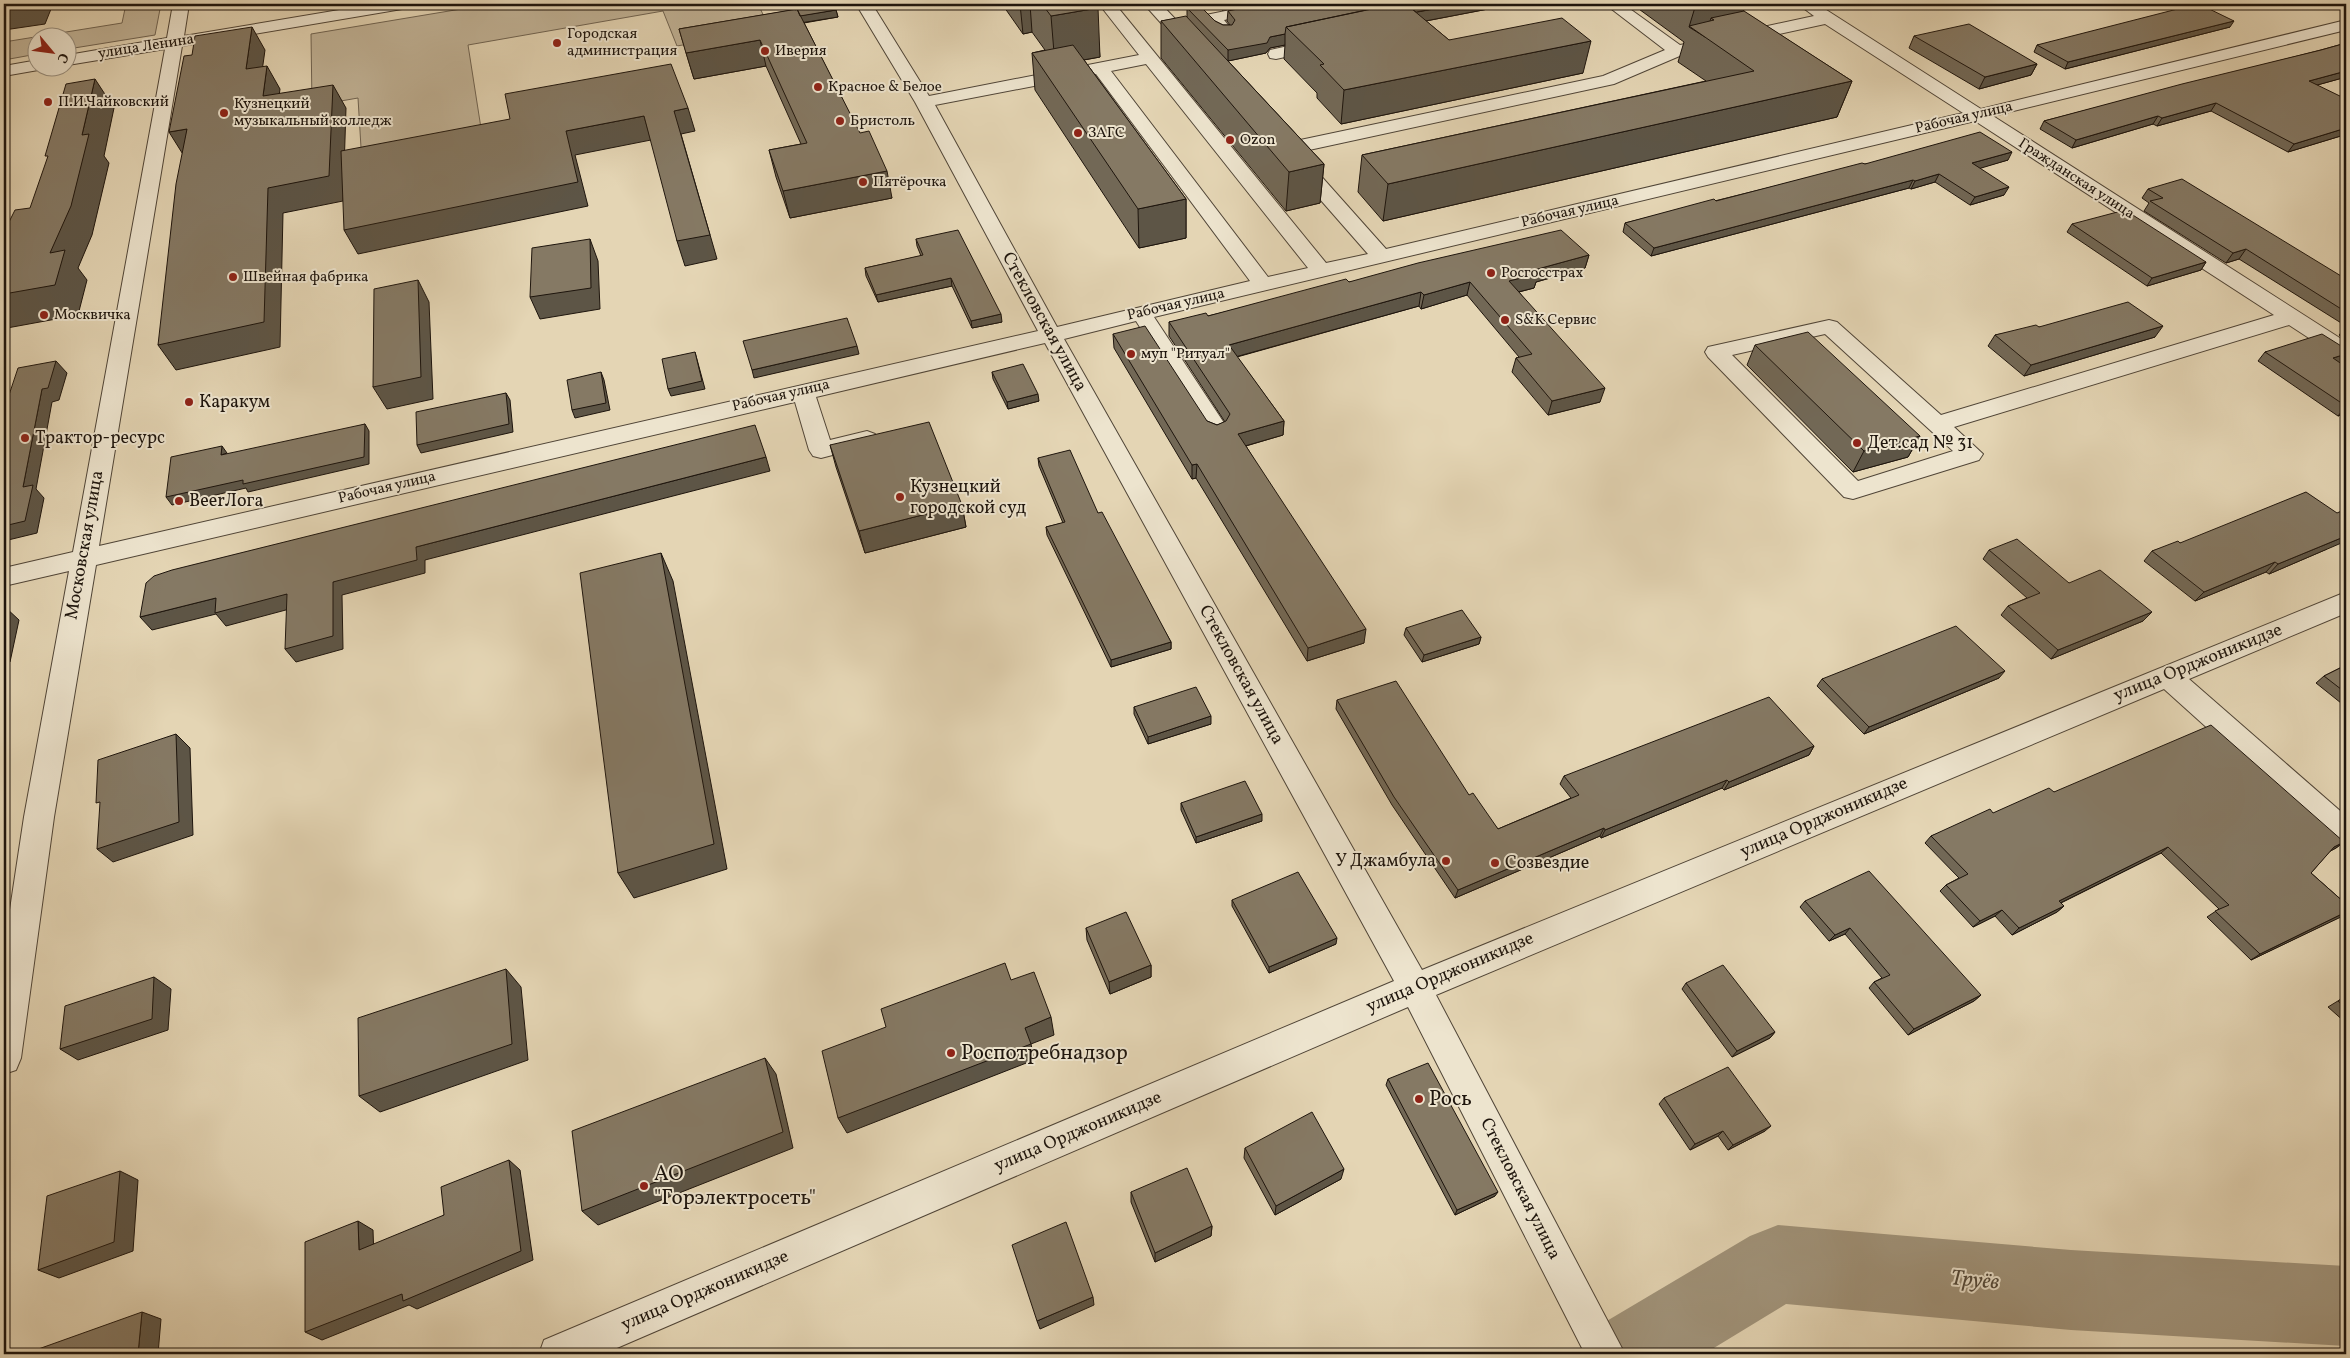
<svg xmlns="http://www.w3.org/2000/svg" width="2350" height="1358" viewBox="0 0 2350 1358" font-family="Vollkorn,serif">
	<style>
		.green { fill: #c2b498; stroke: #706452 }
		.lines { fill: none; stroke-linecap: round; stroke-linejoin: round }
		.river { fill: #a1947b; fill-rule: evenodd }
		.minor-casing { stroke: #504537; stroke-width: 2 }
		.minor { fill: #ede4ce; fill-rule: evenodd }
		.wall { fill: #726856; stroke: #1e150d }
		.shaded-wall { fill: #5d5546; stroke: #1e150d }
		.building { fill: #857964; stroke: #1e150d }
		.poi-dot { fill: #8f2418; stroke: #ede4ce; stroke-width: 2 }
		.labels { text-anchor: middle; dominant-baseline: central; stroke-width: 4; stroke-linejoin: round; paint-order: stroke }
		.far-poi-label { font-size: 15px; fill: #1e150d; stroke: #ede4ce; text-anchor: start }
		.far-street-label { font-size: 15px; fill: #1e150d; stroke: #ede4ce }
		.street-label { font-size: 18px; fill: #1e150d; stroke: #ede4ce }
		.poi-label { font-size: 18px; fill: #1e150d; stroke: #ede4ce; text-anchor: start }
		.near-poi-label { font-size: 21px; fill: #1e150d; stroke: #ede4ce; text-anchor: start }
		.near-water-label { font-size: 22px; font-style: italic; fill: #524839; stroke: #ede4ce }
	</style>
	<rect width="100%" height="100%" fill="#e4d5b4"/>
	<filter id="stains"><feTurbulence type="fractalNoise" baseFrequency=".004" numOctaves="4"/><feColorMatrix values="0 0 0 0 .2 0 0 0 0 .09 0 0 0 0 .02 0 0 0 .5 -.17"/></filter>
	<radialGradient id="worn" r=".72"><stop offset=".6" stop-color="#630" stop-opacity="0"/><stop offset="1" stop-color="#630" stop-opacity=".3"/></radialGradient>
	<path class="green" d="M 126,4 L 161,4 L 155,35 L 68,49 L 68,38 L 38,38 L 37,54 L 4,60 L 4,42 L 122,23 Z
		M 491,4 L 758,4 L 770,29 L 677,46 L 663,11 L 468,45 L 483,141 L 362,164 L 358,98 L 312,106 L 311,34 Z"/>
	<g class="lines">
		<path class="river" d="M 1778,1225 L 2071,1250 L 2346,1266 L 2346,1346 L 2071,1330 L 1786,1304 L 1704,1354 L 1588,1354 L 1600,1325 L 1750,1236 Z"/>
		<g class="minor-casing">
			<path id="minor" d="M 173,4 L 189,4 L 184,36 L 375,4 L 410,4 L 408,7 L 402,9 L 182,46 L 99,546 L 1038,331 L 915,102 L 856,4 L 872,4 L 929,96 L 1139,55 L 1099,4 L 1115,4 L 1326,263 L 1368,254 L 1290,165 L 1288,161 L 1290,157 L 1304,157 L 1386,249 L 1963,113 L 1825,24 L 1737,43 L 1731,42 L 1729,38 L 1731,34 L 1814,16 L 1798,4 L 1817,4 L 1981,109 L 2346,20 L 2346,30 L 1993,116 L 2346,342 L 2346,359 L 2338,357 L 2289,325 L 1954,427 L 1983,454 L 1979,460 L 1853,499 L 1844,497 L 1708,357 L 1705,352 L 1708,347 L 1829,320 L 1837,322 L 1941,415 L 2274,315 L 1975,121 L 1154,317 L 1228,429 L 1224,434 L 1216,437 L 1208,434 L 1136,321 L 1064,339 L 1422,970 L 2346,592 L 2346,613 L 2189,679 L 2346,816 L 2346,847 L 2335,843 L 2164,689 L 1436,995 L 1625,1354 L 1585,1354 L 1408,1007 L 603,1354 L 539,1354 L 544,1340 L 1394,981 L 1045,343 L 816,397 L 830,440 L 867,431 L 875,434 L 879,439 L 875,444 L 821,458 L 813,456 L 809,450 L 795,402 L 96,565 L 54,817 L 21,1058 L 16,1070 L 4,1074 L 4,949 L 24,817 L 69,571 L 4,586 L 4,568 L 73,552 L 165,49 L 68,65 L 68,55 L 167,38 ZM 1146,64 L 1308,268 L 1268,277 L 1111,71 ZM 1096,74 L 1250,281 L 1057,327 L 935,105 ZM 1825,334 L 1953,451 L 1858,481 L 1732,355 Z
				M 1144,4 L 1161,4 L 1198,43 L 1200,47 L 1198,51 L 1186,51 Z
				M 1259,4 L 1290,4 L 1288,7 L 1224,20 L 1233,31 L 1231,34 C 1219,37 1211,27 1204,18 L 1206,15 Z
				M 1605,4 L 1623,4 L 1680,45 L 1690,43 L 1696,44 L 1698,48 L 1696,52 L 1682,55 L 1614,84 L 1286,155 L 1279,153 L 1277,149 L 1279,145 L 1286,143 L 1603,76 L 1665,50 Z
				M 1320,39 L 1326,40 L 1328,44 L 1326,48 L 1276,59 L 1270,58 L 1268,54 L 1270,50 Z
				M 38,60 L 38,68 L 44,69 L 4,76 L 4,66 Z"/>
		</g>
		<use href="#minor" class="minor"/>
	</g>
	<path class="wall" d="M 790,4 L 833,4 L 836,10 L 838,17 L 804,23 L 892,198 L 790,218 L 776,177 L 769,150 L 801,144 L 766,66 L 694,79 L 679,29 L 793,10 Z
		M 1002,4 L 1095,4 L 1100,57 L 1084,60 L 1186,199 L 1186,238 L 1139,248 L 1035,90 L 1032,53 L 1045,50 L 1032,32 L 1023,34 Z
		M 1204,4 L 1204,10 L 1215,21 L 1223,25 L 1230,25 L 1227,21 L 1228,11 L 1366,10 L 1375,8 L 1369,4 L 1514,4 L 1426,21 L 1449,40 L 1583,73 L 1341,124 L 1317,98 L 1317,93 L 1284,59 L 1285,45 L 1270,48 L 1266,53 L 1228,61 L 1324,164 L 1320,203 L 1286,211 L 1161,58 L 1161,21 L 1187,17 L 1187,8 Z
		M 1216,4 L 1251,4 L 1222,10 Z
		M 1632,4 L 1746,4 L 1743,11 L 1852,81 L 1837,117 L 1383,221 L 1358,192 L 1362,155 L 1706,81 L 1678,62 L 1684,42 Z
		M 2230,27 L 2065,69 L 2034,52 L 2037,45 Z
		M 1914,36 L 2037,64 L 2031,75 L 1979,89 L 1909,48 Z
		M 2346,43 L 2346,77 L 2317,85 L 2346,133 L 2344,135 L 2288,152 L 2211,111 L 2157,126 L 2153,124 L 2072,148 L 2040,129 L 2044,121 L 2321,50 Z
		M 2008,160 L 1979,168 L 2004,195 L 1970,205 L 1935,182 L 1911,189 L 1909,188 L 1651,256 L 1623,232 L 1625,223 L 1865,164 Z
		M 2148,189 L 2346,279 L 2346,326 L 2239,259 L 2226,263 L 2144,211 L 2149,203 L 2142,198 Z
		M 2072,224 L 2206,262 L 2201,270 L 2147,286 L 2067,232 Z
		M 916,239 L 1002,322 L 972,328 L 952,286 L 878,302 L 866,276 L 865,268 L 921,256 L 917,246 Z
		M 1589,255 L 1585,268 L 1536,282 L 1534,288 L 1519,292 L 1600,402 L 1548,415 L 1512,372 L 1516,358 L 1519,357 L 1467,295 L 1421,309 L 1419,306 L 1237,357 L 1284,421 L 1283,435 L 1246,446 L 1364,643 L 1307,661 L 1196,478 L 1192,479 L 1114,348 L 1113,334 L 1207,421 L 1217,425 L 1225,422 L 1169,336 L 1169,322 L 1208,316 L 1349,282 Z
		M 2039,327 L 2155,337 L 2024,376 L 1988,346 L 1995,335 Z
		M 2346,327 L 2346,341 L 2339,335 Z
		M 1755,345 L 1920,436 L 1908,457 L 1853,472 L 1747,365 Z
		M 2345,349 L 2346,349 L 2346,361 L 2340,363 L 2346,367 L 2346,413 L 2338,416 L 2258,361 L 2265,352 Z
		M 992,372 L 1039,401 L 1008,409 L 993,379 Z
		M 830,445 L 962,505 L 966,527 L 865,553 L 836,467 Z
		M 1038,458 L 1098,513 L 1171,642 L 1171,649 L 1111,667 L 1047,535 L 1046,527 L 1063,523 L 1039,466 Z
		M 2180,543 L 2327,549 L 2269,574 L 2266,572 L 2195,601 L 2144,561 L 2152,551 Z
		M 1989,550 L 2069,583 L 2143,621 L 2051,659 L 2001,615 L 2008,606 L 2027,598 L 1983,559 Z
		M 1406,628 L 1481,637 L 1479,644 L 1422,662 L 1404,635 Z
		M 2346,665 L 2346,707 L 2316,683 L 2324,676 Z
		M 1999,678 L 1864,734 L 1817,686 L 1822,679 Z
		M 1337,700 L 1469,795 L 1498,829 L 1571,798 L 1560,784 L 1564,776 L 1814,746 L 1809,755 L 1724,790 L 1722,788 L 1601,838 L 1600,836 L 1455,898 L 1392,805 L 1336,709 Z
		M 1134,707 L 1211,724 L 1148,744 L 1134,714 Z
		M 2054,792 L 2344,842 L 2336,848 L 2330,851 L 2311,873 L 2346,904 L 2346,914 L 2251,960 L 2207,917 L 2219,909 L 2161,853 L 2061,903 L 2064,906 L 2057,912 L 2012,935 L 1995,916 L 1973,927 L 1940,891 L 1946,885 L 1959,878 L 1925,843 L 1931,836 Z
		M 1181,803 L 1262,821 L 1196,843 L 1181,810 Z
		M 1232,900 L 1336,944 L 1269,973 L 1232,906 Z
		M 1805,901 L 1981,995 L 1974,1001 L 1908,1035 L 1869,988 L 1874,982 L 1882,978 L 1845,934 L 1829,941 L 1800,907 Z
		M 1086,928 L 1151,965 L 1151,977 L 1110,994 L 1087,940 Z
		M 1686,983 L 1775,1032 L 1770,1038 L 1732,1057 L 1682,989 Z
		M 2346,996 L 2346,1023 L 2328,1007 Z
		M 1388,1079 L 1495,1196 L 1455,1215 L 1386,1085 Z
		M 1664,1098 L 1765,1131 L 1728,1150 L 1718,1136 L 1690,1150 L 1659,1104 Z
		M 1245,1148 L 1341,1179 L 1275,1215 L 1244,1158 Z
		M 1131,1192 L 1212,1226 L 1211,1236 L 1155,1262 L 1131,1202 Z"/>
	<path class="shaded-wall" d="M 32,4 L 53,4 L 45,24 L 4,30 L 4,8 Z
		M 1020,4 L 1030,4 L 1032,32 L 1023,34 Z
		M 1222,4 L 1251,4 L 1222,10 Z
		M 1461,4 L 1514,4 L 1394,27 L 1396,16 Z
		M 1696,4 L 1746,4 L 1737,30 L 1714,20 L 1711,18 L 1705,37 L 1689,27 Z
		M 1098,8 L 1100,57 L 1055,65 L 1051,16 Z
		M 836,10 L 838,17 L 800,23 L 798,16 Z
		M 2234,21 L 2230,27 L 2065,69 L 2068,62 Z
		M 252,27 L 265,50 L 259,93 L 246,69 Z
		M 1285,34 L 1285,45 L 1270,48 L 1266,53 L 1228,61 L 1228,50 L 1270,37 Z
		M 760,40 L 766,66 L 694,79 L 686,53 Z
		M 1591,41 L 1583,73 L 1341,124 L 1344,90 Z
		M 2037,64 L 2031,75 L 1979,89 L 1985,77 Z
		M 267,66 L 280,89 L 276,120 L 263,96 Z
		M 2346,71 L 2346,77 L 2303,89 L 2309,81 Z
		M 95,79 L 114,108 L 104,156 L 109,163 L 92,235 L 78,268 L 87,280 L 78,315 L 7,328 L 4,325 L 4,294 L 50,253 L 82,135 Z
		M 1852,81 L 1837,117 L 1383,221 L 1388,184 Z
		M 333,85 L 346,108 L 343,201 L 283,213 L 280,347 L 176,370 L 158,345 L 268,188 Z
		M 2216,103 L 2211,111 L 2157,126 L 2162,118 Z
		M 688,108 L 695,131 L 681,134 L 717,259 L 685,266 L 677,241 L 674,111 Z
		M 644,116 L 651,140 L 575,155 L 588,206 L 358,254 L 344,230 L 566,131 Z
		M 2158,116 L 2153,124 L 2072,148 L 2076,140 Z
		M 2346,128 L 2346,133 L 2344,135 L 2288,152 L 2294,144 Z
		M 187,129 L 184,156 L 169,132 Z
		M 2012,152 L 2008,160 L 1968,172 L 1972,163 Z
		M 1324,164 L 1320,203 L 1286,211 L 1289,172 Z
		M 887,171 L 892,198 L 790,218 L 783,191 Z
		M 1939,174 L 1935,182 L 1911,189 L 1915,181 Z
		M 1913,180 L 1909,188 L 1651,256 L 1654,248 Z
		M 2009,187 L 2004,195 L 1970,205 L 1975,197 Z
		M 1186,199 L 1186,238 L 1139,248 L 1138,209 Z
		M 590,239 L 598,261 L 600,309 L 540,319 L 530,297 Z
		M 2246,249 L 2239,259 L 2226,263 L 2233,253 Z
		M 1589,255 L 1585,268 L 1536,282 L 1534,288 L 1506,295 L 1509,281 L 1534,270 Z
		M 2206,262 L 2201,270 L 2147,286 L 2152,278 Z
		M 951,278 L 952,286 L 878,302 L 876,295 Z
		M 418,280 L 429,302 L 433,399 L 387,409 L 373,387 Z
		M 1470,282 L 1467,295 L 1421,309 L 1424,295 Z
		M 1421,292 L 1419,306 L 1228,359 L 1229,345 Z
		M 1001,314 L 1002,322 L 972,328 L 971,321 Z
		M 2163,326 L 2155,337 L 2024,376 L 2031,365 Z
		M 857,346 L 859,354 L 754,378 L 752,370 Z
		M 695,352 L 705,389 L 671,396 L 668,389 Z
		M 2346,354 L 2346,361 L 2325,368 L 2333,358 Z
		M 56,361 L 67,373 L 59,400 L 52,402 L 36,489 L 44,498 L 37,533 L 4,541 L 4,526 L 23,487 L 42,389 Z
		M 601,372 L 604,380 L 610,410 L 575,418 L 572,410 Z
		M 1605,388 L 1600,402 L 1548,415 L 1552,401 Z
		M 506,393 L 510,400 L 513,432 L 421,453 L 417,445 Z
		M 1038,394 L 1039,401 L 1008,409 L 1007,402 Z
		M 2346,406 L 2346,413 L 2338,416 Z
		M 1284,421 L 1283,435 L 1238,448 L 1238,434 Z
		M 365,424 L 369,431 L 369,464 L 248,492 L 246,488 L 172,505 L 166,497 Z
		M 1920,436 L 1908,457 L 1853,472 L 1864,451 Z
		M 222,446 L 227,453 L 221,455 Z
		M 766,457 L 770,471 L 425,560 L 425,573 L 342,595 L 343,649 L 296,662 L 285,649 L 333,582 L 416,547 Z
		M 1197,464 L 1196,478 L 1192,479 L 1192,465 Z
		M 962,505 L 966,527 L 865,553 L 859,531 Z
		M 2346,536 L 2346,541 L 2269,574 L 2278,564 Z
		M 661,553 L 673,581 L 727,869 L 634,898 L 618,873 Z
		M 2275,562 L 2266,572 L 2195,601 L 2204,592 Z
		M 287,594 L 297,607 L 226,626 L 216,614 L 152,630 L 140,617 L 216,598 Z
		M 5,607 L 19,620 L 10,662 L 4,664 L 4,613 Z
		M 2152,612 L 2143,621 L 2051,659 L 2058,650 Z
		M 1366,629 L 1364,643 L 1307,661 L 1308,648 Z
		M 1481,637 L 1479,644 L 1422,662 L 1424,655 Z
		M 1171,642 L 1171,649 L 1111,667 L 1111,660 Z
		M 2005,671 L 1999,678 L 1864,734 L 1869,727 Z
		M 1211,716 L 1211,724 L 1148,744 L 1148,737 Z
		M 176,734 L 190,748 L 193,835 L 113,862 L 97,849 Z
		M 1814,746 L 1809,755 L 1724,790 L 1729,782 Z
		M 1727,780 L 1722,788 L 1601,838 L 1605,830 Z
		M 1262,814 L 1262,821 L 1196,843 L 1196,837 Z
		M 1604,828 L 1600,836 L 1455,898 L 1458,890 Z
		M 2344,842 L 2336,848 L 2325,854 L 2334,847 Z
		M 2168,847 L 2161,853 L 2052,907 L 2059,901 Z
		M 2064,906 L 2057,912 L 2012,935 L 2019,928 Z
		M 2002,910 L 1995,916 L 1973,927 L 1980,921 Z
		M 2346,912 L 2346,914 L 2343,916 L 2251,960 L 2260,954 Z
		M 1850,928 L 1845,934 L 1829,941 L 1835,935 Z
		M 1337,938 L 1336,944 L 1269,973 L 1269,967 Z
		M 1151,965 L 1151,977 L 1110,994 L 1109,982 Z
		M 506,969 L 521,987 L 528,1060 L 380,1112 L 359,1096 Z
		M 154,977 L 171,989 L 168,1030 L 78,1060 L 60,1049 Z
		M 1981,995 L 1974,1001 L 1908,1035 L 1914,1029 Z
		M 1051,1017 L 1054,1035 L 1031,1044 L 1034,1060 L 847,1133 L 838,1118 L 1025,1028 Z
		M 1775,1032 L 1770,1038 L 1732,1057 L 1737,1051 Z
		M 765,1058 L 776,1074 L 793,1148 L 598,1225 L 582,1211 Z
		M 1771,1126 L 1765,1131 L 1728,1150 L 1733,1145 Z
		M 1723,1131 L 1718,1136 L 1690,1150 L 1695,1144 Z
		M 509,1160 L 520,1170 L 533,1260 L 417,1309 L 409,1305 L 322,1340 L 305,1332 Z
		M 1344,1169 L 1341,1179 L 1275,1215 L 1276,1206 Z
		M 120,1171 L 138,1180 L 133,1251 L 59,1278 L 38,1270 Z
		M 1498,1192 L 1495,1196 L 1455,1215 L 1457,1210 Z
		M 358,1221 L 373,1230 L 374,1259 L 359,1250 Z
		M 1212,1226 L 1211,1236 L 1155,1262 L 1155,1253 Z
		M 1093,1297 L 1094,1305 L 1040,1329 L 1037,1321 Z
		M 142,1312 L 161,1319 L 158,1354 L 138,1354 Z"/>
	<path class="building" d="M 4,4 L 32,4 L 4,8 Z
		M 792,4 L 833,4 L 836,10 L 800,16 L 797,9 L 795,10 Z
		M 1042,4 L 1095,4 L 1098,8 L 1051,16 Z
		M 1204,4 L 1203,9 L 1215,21 L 1223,25 L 1232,25 L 1235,20 L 1228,11 L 1262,4 L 1359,4 L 1366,10 L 1286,27 L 1285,34 L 1270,37 L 1267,43 L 1228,50 L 1187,8 Z
		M 1382,4 L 1393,4 L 1385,6 Z
		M 1393,4 L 1406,4 L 1449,40 L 1562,18 L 1591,41 L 1344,90 L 1320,65 L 1324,64 L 1286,27 L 1391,5 Z
		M 1406,4 L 1461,4 L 1416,12 Z
		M 2197,4 L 2199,4 L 2234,21 L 2068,62 L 2037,45 Z
		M 797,9 L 860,133 L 869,131 L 887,171 L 783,191 L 769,150 L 807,143 L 760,40 L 686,53 L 679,29 Z
		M 1744,11 L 1852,81 L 1388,184 L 1362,155 L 1754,71 L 1689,26 L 1714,20 L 1711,18 Z
		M 1186,16 L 1324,164 L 1289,172 L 1161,21 Z
		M 1969,24 L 2037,64 L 1985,77 L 1914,36 Z
		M 252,27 L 246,69 L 267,66 L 263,96 L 333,85 L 329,176 L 268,188 L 264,322 L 158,345 L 176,184 L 187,129 L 169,132 L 184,56 L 192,55 L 195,36 Z
		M 2346,43 L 2346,71 L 2309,81 L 2346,99 L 2346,128 L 2294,144 L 2216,103 L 2162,118 L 2158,116 L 2076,140 L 2044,121 L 2182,84 L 2321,50 Z
		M 1073,45 L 1186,199 L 1138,209 L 1032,53 Z
		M 671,64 L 688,108 L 674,111 L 710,235 L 677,241 L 644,116 L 566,131 L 578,182 L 344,230 L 341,151 L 510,119 L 505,94 Z
		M 95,79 L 82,135 L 89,134 L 71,206 L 50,253 L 65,250 L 55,285 L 4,294 L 4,232 L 15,210 L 30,208 L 48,156 L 45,156 L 66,84 Z
		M 1980,132 L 2012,152 L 1972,163 L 2009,187 L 1975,197 L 1939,174 L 1915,181 L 1913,180 L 1654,248 L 1625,223 L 1714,199 L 1716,201 L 1862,163 L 1865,164 Z
		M 2182,179 L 2346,279 L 2346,312 L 2246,249 L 2233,253 L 2150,201 L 2163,198 L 2148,189 Z
		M 2125,210 L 2206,262 L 2152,278 L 2072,224 Z
		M 958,230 L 1001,314 L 971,321 L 951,278 L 876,295 L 865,268 L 923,255 L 916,239 Z
		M 1561,230 L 1589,255 L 1534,270 L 1538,274 L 1509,281 L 1605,388 L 1552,401 L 1516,358 L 1532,354 L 1470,282 L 1424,295 L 1421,292 L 1229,345 L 1284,421 L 1238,434 L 1366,629 L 1308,648 L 1197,464 L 1192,465 L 1113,334 L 1145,326 L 1207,421 L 1217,425 L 1226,421 L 1230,414 L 1169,322 L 1206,313 L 1208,316 L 1346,279 L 1349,282 L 1418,263 Z
		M 590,239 L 591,288 L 530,297 L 532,248 Z
		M 418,280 L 421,377 L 373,387 L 374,289 Z
		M 2128,302 L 2163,326 L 2031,365 L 1995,335 L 2036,325 L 2039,327 Z
		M 847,318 L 857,346 L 752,370 L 743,341 Z
		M 1808,332 L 1920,436 L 1864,451 L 1755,345 Z
		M 2322,334 L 2346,349 L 2346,354 L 2333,358 L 2346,367 L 2346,406 L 2265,352 Z
		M 695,352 L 702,381 L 668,389 L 662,359 Z
		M 56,361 L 48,388 L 42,389 L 23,487 L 33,485 L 25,521 L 4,526 L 4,408 L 5,407 L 18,368 Z
		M 1023,364 L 1038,394 L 1007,402 L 992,372 Z
		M 601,372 L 606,403 L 572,410 L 567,380 Z
		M 506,393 L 509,424 L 417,445 L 416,412 Z
		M 929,422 L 962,505 L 859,531 L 830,445 Z
		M 365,424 L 364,457 L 243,484 L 243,480 L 166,497 L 171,457 L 222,446 L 221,455 Z
		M 755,425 L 766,457 L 416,547 L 417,560 L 333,582 L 333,636 L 285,649 L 287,594 L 215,613 L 216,598 L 140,617 L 146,583 L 154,576 L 172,570 Z
		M 1070,450 L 1098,513 L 1102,512 L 1171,642 L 1111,660 L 1046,527 L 1065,522 L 1038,458 Z
		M 2306,492 L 2337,513 L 2346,509 L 2346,536 L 2278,564 L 2275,562 L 2204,592 L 2152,551 L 2178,541 L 2180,543 Z
		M 2017,539 L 2069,583 L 2100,570 L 2152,612 L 2058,650 L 2008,606 L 2040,593 L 1989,550 Z
		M 661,553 L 714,844 L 618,873 L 580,573 Z
		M 1462,610 L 1481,637 L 1424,655 L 1406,628 Z
		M 1956,626 L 2005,671 L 1869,727 L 1822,679 Z
		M 2346,665 L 2346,693 L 2324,676 Z
		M 1396,681 L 1469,795 L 1473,793 L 1498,829 L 1579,795 L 1564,776 L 1769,697 L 1814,746 L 1729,782 L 1727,780 L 1605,830 L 1604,828 L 1458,890 L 1394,797 L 1337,700 Z
		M 1196,687 L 1211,716 L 1148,737 L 1134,707 Z
		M 2211,725 L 2344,842 L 2334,847 L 2311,873 L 2346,904 L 2346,912 L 2260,954 L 2215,911 L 2229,905 L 2168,847 L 2059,901 L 2064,906 L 2019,928 L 2002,910 L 1980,921 L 1946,885 L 1968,874 L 1931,836 L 1990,809 L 1993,813 L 2049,788 L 2054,792 Z
		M 176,734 L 179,822 L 97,849 L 100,802 L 96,803 L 98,760 Z
		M 1245,781 L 1262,814 L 1196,837 L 1181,803 Z
		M 1869,871 L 1981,995 L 1914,1029 L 1874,982 L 1890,975 L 1850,928 L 1835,935 L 1805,901 Z
		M 1298,872 L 1337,938 L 1269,967 L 1232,900 Z
		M 1126,912 L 1151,965 L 1109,982 L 1086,928 Z
		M 1005,963 L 1011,980 L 1034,972 L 1051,1017 L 1025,1028 L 1031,1044 L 838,1118 L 822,1051 L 886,1027 L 881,1009 Z
		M 1723,965 L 1775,1032 L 1737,1051 L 1686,983 Z
		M 506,969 L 512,1044 L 359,1096 L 358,1018 Z
		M 154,977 L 152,1019 L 60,1049 L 65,1006 Z
		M 2346,996 L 2346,1008 L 2338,1001 Z
		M 765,1058 L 783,1132 L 582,1211 L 572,1131 Z
		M 1428,1063 L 1498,1192 L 1457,1210 L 1388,1079 Z
		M 1728,1067 L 1771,1126 L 1733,1145 L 1723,1131 L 1695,1144 L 1664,1098 Z
		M 1312,1112 L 1344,1169 L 1276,1206 L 1245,1148 Z
		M 509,1160 L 521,1251 L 403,1301 L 402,1294 L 305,1332 L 305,1242 L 358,1221 L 359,1250 L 444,1215 L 441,1187 Z
		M 1187,1168 L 1212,1226 L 1155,1253 L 1131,1192 Z
		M 120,1171 L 114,1242 L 38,1270 L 47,1196 Z
		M 1066,1222 L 1093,1297 L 1037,1321 L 1012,1245 Z
		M 142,1312 L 138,1354 L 30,1354 L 30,1352 Z"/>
	<g class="poi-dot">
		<circle cx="557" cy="43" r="5"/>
		<circle cx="765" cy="51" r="5"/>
		<circle cx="818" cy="87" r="5"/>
		<circle cx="48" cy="102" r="5"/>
		<circle cx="224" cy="113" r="5"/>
		<circle cx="840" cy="121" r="5"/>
		<circle cx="1078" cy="133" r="5"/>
		<circle cx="1230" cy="140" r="5"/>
		<circle cx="863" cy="182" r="5"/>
		<circle cx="1491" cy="273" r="5"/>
		<circle cx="233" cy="277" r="5"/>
		<circle cx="44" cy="315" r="5"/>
		<circle cx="1505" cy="320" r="5"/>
		<circle cx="1131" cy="354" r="5"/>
		<circle cx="189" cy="402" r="5"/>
		<circle cx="25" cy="438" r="5"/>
		<circle cx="1857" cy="443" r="5"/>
		<circle cx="900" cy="497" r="5"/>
		<circle cx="179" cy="501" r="5"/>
		<circle cx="1446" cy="861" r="5"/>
		<circle cx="1495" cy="863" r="5"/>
		<circle cx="951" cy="1053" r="5"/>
		<circle cx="1419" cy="1099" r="5"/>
		<circle cx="644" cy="1186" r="5"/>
	</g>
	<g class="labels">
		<g class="far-poi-label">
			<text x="567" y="34">Городская<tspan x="567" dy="17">администрация</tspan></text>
			<text x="775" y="51">Иверия</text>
			<text x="828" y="87">Красное &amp; Белое</text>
			<text x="58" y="102">П.И.Чайковский</text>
			<text x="234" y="104">Кузнецкий<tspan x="234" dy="17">музыкальный колледж</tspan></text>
			<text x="850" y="121">Бристоль</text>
			<text x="1088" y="133">ЗАГС</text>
			<text x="1240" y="140">Ozon</text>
			<text x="873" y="182">Пятёрочка</text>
			<text x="1501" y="273">Росгосстрах</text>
			<text x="243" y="277">Швейная фабрика</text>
			<text x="54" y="315">Москвичка</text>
			<text x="1515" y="320">S&amp;K Сервис</text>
			<text x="1141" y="354">муп "Ритуал"</text>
		</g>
		<g class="far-street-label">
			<text transform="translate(146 47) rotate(-9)">улица Ленина</text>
			<text transform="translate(1964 118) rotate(-13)">Рабочая улица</text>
			<text transform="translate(2076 179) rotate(33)">Гражданская улица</text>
			<text transform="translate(1570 212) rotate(-13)">Рабочая улица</text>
			<text transform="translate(1176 305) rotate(-13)">Рабочая улица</text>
			<text transform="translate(781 396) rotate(-13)">Рабочая улица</text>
			<text transform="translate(387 488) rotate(-13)">Рабочая улица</text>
		</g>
		<g class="street-label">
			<text transform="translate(1044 322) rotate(61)">Стекловская улица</text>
			<text transform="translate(85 545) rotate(-80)">Московская улица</text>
			<text transform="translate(2198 663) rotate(-22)">улица Орджоникидзе</text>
			<text transform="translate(1241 675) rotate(61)">Стекловская улица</text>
			<text transform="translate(1824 818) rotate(-23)">улица Орджоникидзе</text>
			<text transform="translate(1450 973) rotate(-23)">улица Орджоникидзе</text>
			<text transform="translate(1078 1132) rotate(-23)">улица Орджоникидзе</text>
			<text transform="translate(1520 1189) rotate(63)">Стекловская улица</text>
			<text transform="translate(705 1291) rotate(-23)">улица Орджоникидзе</text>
		</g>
		<g class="poi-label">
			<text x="199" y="402">Каракум</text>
			<text x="35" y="438">Трактор-ресурс</text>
			<text x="1867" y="443">Дет.сад № 31</text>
			<text x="910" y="487">Кузнецкий<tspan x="910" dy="21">городской суд</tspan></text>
			<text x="189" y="501">BeerЛога</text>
			<text x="1436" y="861" text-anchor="end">У Джамбула</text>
			<text x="1505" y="863">Созвездие</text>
		</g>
		<g class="near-poi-label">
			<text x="961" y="1053">Роспотребнадзор</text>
			<text x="1429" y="1099">Рось</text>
			<text x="654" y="1174">АО<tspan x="654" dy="24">"Горэлектросеть"</tspan></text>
		</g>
		<g class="near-water-label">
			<text transform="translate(1975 1281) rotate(5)">Труёв</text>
		</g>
	</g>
	<rect width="2350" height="1358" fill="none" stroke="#e4d5b4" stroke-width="20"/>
	<rect x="5" y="5" width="2340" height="1348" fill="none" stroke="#1e150d" stroke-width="2.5"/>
	<rect x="10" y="10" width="2330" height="1338" fill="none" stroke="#1e150d"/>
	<g transform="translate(52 52) rotate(119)"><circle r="24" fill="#ede4ce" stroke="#9a9181"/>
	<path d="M0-4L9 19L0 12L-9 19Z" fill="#8f2418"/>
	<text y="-8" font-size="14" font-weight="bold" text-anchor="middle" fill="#1e150d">С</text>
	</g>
	<rect width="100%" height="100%" filter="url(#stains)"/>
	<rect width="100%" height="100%" fill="url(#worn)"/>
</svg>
